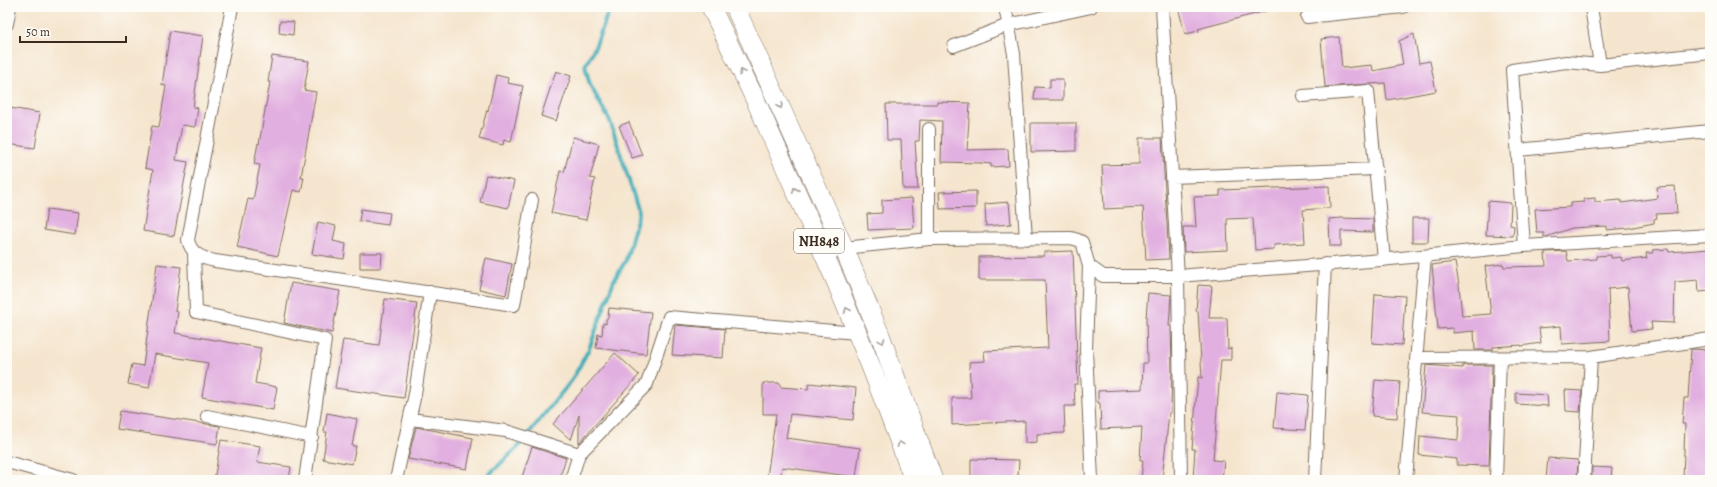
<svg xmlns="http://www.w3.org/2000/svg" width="1717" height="487" viewBox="0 0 1717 487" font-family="Alegreya,serif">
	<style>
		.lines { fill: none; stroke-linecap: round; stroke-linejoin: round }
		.stream { stroke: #3eadb9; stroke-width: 4 }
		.building { fill: #e2b0e0 }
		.minor-casing { stroke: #7c6b5c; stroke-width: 14 }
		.trunk-casing { stroke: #7c6b5c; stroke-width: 20 }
		.minor { stroke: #fff; stroke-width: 12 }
		.trunk { stroke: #fff; stroke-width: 19 }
		.oneway { stroke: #a79f9a }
		.labels { text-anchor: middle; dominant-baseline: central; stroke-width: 4; stroke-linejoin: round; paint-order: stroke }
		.shield { fill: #fdfcf7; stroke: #75695f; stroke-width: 1 }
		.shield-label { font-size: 14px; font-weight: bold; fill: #3b2a1e }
	</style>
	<rect width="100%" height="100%" fill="#fdfcf7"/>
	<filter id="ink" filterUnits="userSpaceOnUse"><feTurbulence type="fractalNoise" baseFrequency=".025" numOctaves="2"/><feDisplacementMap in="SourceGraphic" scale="8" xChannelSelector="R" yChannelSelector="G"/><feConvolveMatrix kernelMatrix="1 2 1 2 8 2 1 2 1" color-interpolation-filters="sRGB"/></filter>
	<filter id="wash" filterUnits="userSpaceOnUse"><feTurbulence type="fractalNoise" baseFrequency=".012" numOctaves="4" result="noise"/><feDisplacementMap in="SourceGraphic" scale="16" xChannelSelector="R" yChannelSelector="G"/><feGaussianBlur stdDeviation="0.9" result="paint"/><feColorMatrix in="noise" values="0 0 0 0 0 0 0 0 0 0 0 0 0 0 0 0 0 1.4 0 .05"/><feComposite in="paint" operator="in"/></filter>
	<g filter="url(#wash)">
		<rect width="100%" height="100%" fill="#f5e5ce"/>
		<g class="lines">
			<path class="stream" d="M 483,480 L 517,448 L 572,380 L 589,349 L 614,280 L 626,260 L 639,212 L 610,121 L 590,85 L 585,66 L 596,45 L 610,7"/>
		</g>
		<g id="blocks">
			<path class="building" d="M 1178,7 L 1266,7 L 1266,11 L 1198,29 L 1199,31 L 1185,34 Z
				M 280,21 L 294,22 L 293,35 L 279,33 Z
				M 170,31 L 203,36 L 193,107 L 198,108 L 195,127 L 182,125 L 176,160 L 188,162 L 174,236 L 143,231 L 153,170 L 145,168 L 152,126 L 159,127 L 166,86 L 162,85 Z
				M 1414,34 L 1419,63 L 1430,61 L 1436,91 L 1387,100 L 1385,83 L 1325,87 L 1321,39 L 1339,37 L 1342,68 L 1372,65 L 1373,71 L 1403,65 L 1399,41 Z
				M 272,56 L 309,61 L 304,90 L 316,92 L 301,177 L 304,177 L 301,192 L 293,190 L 278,256 L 237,247 L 248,199 L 253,200 L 260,165 L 254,164 L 258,143 L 259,144 L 270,82 L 268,82 Z
				M 556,71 L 571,76 L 556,121 L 541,116 Z
				M 496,75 L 508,78 L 507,83 L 523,86 L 511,142 L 504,140 L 503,145 L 479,139 L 487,110 L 488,111 Z
				M 1050,79 L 1063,79 L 1063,100 L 1034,100 L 1035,87 L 1050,88 Z
				M 937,102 L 970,103 L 967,150 L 1008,149 L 1009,166 L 991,167 L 991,164 L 981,163 L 941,162 L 942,121 L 920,120 L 919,141 L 915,141 L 918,189 L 903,189 L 901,140 L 887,140 L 886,104 L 937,104 Z
				M 10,108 L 40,113 L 35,148 L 7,144 L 7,129 Z
				M 629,122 L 642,155 L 632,158 L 619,126 Z
				M 1031,123 L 1076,123 L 1076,151 L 1031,152 Z
				M 573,137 L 599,144 L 590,178 L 595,179 L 586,220 L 551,213 L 560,171 L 564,172 Z
				M 1139,138 L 1162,138 L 1169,259 L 1146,260 L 1143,207 L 1104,209 L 1102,165 L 1139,164 Z
				M 486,175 L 514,181 L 508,208 L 480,202 Z
				M 1329,186 L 1330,208 L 1303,210 L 1305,243 L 1274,245 L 1274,249 L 1255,250 L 1253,218 L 1227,219 L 1228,250 L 1184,252 L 1183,227 L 1196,227 L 1194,197 L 1220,196 L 1220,190 Z
				M 1675,186 L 1677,213 L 1656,214 L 1657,218 L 1654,219 L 1654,223 L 1628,228 L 1607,230 L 1607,226 L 1572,228 L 1546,237 L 1544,237 L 1544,233 L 1537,233 L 1535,209 L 1570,207 L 1570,203 L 1584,202 L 1584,199 L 1595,198 L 1595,202 L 1621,200 L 1621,203 L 1658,198 L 1657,187 Z
				M 976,191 L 976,208 L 940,209 L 939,192 Z
				M 912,198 L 914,228 L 868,230 L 867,214 L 882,213 L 882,200 Z
				M 1488,201 L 1511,203 L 1510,225 L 1514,226 L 1513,236 L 1486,235 Z
				M 1009,202 L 1011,224 L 986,226 L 985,204 Z
				M 47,209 L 78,213 L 75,235 L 44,230 Z
				M 361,209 L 390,213 L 388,225 L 359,221 Z
				M 1341,218 L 1373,219 L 1373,232 L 1341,231 L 1341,246 L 1330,246 L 1329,219 Z
				M 1412,218 L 1429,218 L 1428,242 L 1412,242 Z
				M 318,222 L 336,226 L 333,241 L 346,244 L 344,259 L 312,254 Z
				M 1668,249 L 1669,252 L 1710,249 L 1710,291 L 1699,292 L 1698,280 L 1675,282 L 1674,323 L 1651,322 L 1652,329 L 1632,331 L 1628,287 L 1608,289 L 1610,341 L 1562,344 L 1561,326 L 1539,328 L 1541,343 L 1521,346 L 1521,345 L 1493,347 L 1493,350 L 1475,350 L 1474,331 L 1453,333 L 1453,328 L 1438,329 L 1432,265 L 1455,262 L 1459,285 L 1462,316 L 1491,314 L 1485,266 L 1503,264 L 1504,267 L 1546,266 L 1545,252 L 1566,251 L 1568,261 L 1596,259 L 1596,256 L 1611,255 L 1611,258 L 1621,257 L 1622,261 L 1647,258 L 1646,253 L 1654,253 L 1653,250 Z
				M 1073,251 L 1078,384 L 1074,384 L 1075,406 L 1064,406 L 1065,433 L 1037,434 L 1037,442 L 1025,443 L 1025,421 L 952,425 L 952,398 L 971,398 L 969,362 L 985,361 L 984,351 L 1048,348 L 1045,280 L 979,280 L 979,257 L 1044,256 L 1044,252 Z
				M 360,253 L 382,253 L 381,268 L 360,268 Z
				M 486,258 L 512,264 L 506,295 L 479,289 Z
				M 157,264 L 181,267 L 175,311 L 178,312 L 175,333 L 261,348 L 255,383 L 277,387 L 273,410 L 202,397 L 208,363 L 155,354 L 149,388 L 128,384 L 132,364 L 143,366 Z
				M 291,283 L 340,291 L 332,333 L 284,323 Z
				M 1198,285 L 1212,286 L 1209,318 L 1227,318 L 1228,349 L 1231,348 L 1231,360 L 1221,360 L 1213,460 L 1224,461 L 1222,480 L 1193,480 L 1195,449 L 1192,449 L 1198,377 L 1202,378 L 1198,311 L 1196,311 Z
				M 1148,293 L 1171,295 L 1169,326 L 1171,326 L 1172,368 L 1171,413 L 1169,413 L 1162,480 L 1141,480 L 1143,460 L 1140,460 L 1142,427 L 1101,429 L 1100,403 L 1098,403 L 1098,391 L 1142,389 L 1143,363 L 1147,363 L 1146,318 Z
				M 1375,294 L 1405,296 L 1402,345 L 1372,343 Z
				M 385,299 L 417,303 L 404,398 L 335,388 L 343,340 L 379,345 Z
				M 609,308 L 651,312 L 646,354 L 596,348 L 598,334 L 602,335 L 603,323 L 606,324 L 606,319 L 608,318 Z
				M 675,325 L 725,329 L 723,358 L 672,355 Z
				M 1691,349 L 1710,350 L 1710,480 L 1683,480 L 1685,424 L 1682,424 L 1684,398 L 1688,398 Z
				M 615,353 L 639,375 L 579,443 L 579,415 L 571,440 L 553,424 Z
				M 1426,365 L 1463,368 L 1463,365 L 1492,365 L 1489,466 L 1457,465 L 1457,459 L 1419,455 L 1420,436 L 1458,440 L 1459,415 L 1422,412 Z
				M 1375,380 L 1400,382 L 1397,418 L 1372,416 Z
				M 763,383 L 780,383 L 780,387 L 808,389 L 809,383 L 856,388 L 853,420 L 790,414 L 786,438 L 860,448 L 856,477 L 782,467 L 780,479 L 767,477 L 776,414 L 763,414 Z
				M 1565,390 L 1582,391 L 1580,412 L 1566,411 Z
				M 1277,392 L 1308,395 L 1305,430 L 1274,428 Z
				M 1516,393 L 1547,395 L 1548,406 L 1516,404 Z
				M 120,411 L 220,426 L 217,444 L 117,429 Z
				M 327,413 L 357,419 L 352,446 L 356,446 L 352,464 L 323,459 L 327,432 L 324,432 Z
				M 416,427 L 473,438 L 467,469 L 408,459 Z
				M 221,440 L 260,446 L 257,462 L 291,467 L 289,480 L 214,480 Z
				M 532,447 L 566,458 L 559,480 L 521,480 Z
				M 1548,458 L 1578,460 L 1577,480 L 1546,480 Z
				M 971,459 L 1019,460 L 1018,476 L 1016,476 L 1016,480 L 971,480 Z
				M 1592,467 L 1612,468 L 1611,480 L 1592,480 Z"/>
		</g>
	</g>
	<g filter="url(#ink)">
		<use href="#blocks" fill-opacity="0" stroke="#7c6b5c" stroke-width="1"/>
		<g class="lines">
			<g class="minor-casing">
				<path id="minor" d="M 232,7 L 188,240 C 191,254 202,258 215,261 L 514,305 L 532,200
					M 1005,7 L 1014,54 L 1026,239
					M 1162,7 L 1178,276 L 1181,480
					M 1591,7 L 1600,65
					M 1307,17 L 1403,7
					M 7,24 L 10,7
					M 954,46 L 1008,25 L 1091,7
					M 1303,96 L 1368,91 L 1384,260
					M 1518,150 L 1710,131
					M 1172,177 L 1376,169
					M 929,239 L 929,129
					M 1524,246 L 1512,70 L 1566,62 L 1600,65 L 1710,53
					M 194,253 L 196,312 L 325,340 L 305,480
					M 825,256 L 844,248 L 929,239 L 1071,238 L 1078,240 L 1082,242 L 1089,266 L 1103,276 L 1178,276 L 1370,261 L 1524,246 L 1710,235
					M 1089,266 L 1086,349 L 1092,480
					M 1416,358 L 1591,357 L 1710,339
					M 207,416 L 312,437
					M 410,419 L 506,431 L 579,454
					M 7,462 L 73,480
					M 396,480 L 415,394 L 430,292
					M 571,480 L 579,454 L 647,384 L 669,317 L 857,333
					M 1315,480 L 1325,264
					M 1406,480 L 1425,256
					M 1496,480 L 1500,358
					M 1584,480 L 1591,357"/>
			</g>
			<g class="trunk-casing">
				<path id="trunk" d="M 711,7 L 755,99 L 835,279 L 872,369 L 914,480
					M 735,7 L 844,248 L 880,335 L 933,480"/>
			</g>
			<use href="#minor" class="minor"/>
			<use href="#trunk" class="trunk"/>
		</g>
		<defs><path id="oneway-chevron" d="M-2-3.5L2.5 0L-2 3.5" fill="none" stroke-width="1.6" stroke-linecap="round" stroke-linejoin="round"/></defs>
		<g class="oneway">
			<use href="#oneway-chevron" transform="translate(742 72) rotate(-116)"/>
			<use href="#oneway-chevron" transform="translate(780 106) rotate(65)"/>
			<use href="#oneway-chevron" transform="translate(795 190) rotate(-115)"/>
			<use href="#oneway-chevron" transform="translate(847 310) rotate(-112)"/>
			<use href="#oneway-chevron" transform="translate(882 341) rotate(70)"/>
			<use href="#oneway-chevron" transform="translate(900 444) rotate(-111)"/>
		</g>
	</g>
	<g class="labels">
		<rect class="shield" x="794" y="229" width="50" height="24" rx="3"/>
		<g class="shield-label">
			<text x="819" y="241">NH848</text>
		</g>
	</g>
	<rect width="1717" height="487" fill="none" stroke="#fdfcf7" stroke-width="24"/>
	<path d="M20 36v6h106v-6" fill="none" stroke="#3b2a1e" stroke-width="2"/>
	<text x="26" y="36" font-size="12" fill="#3b2a1e" stroke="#fdfcf7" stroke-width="3" paint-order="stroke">50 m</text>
</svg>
